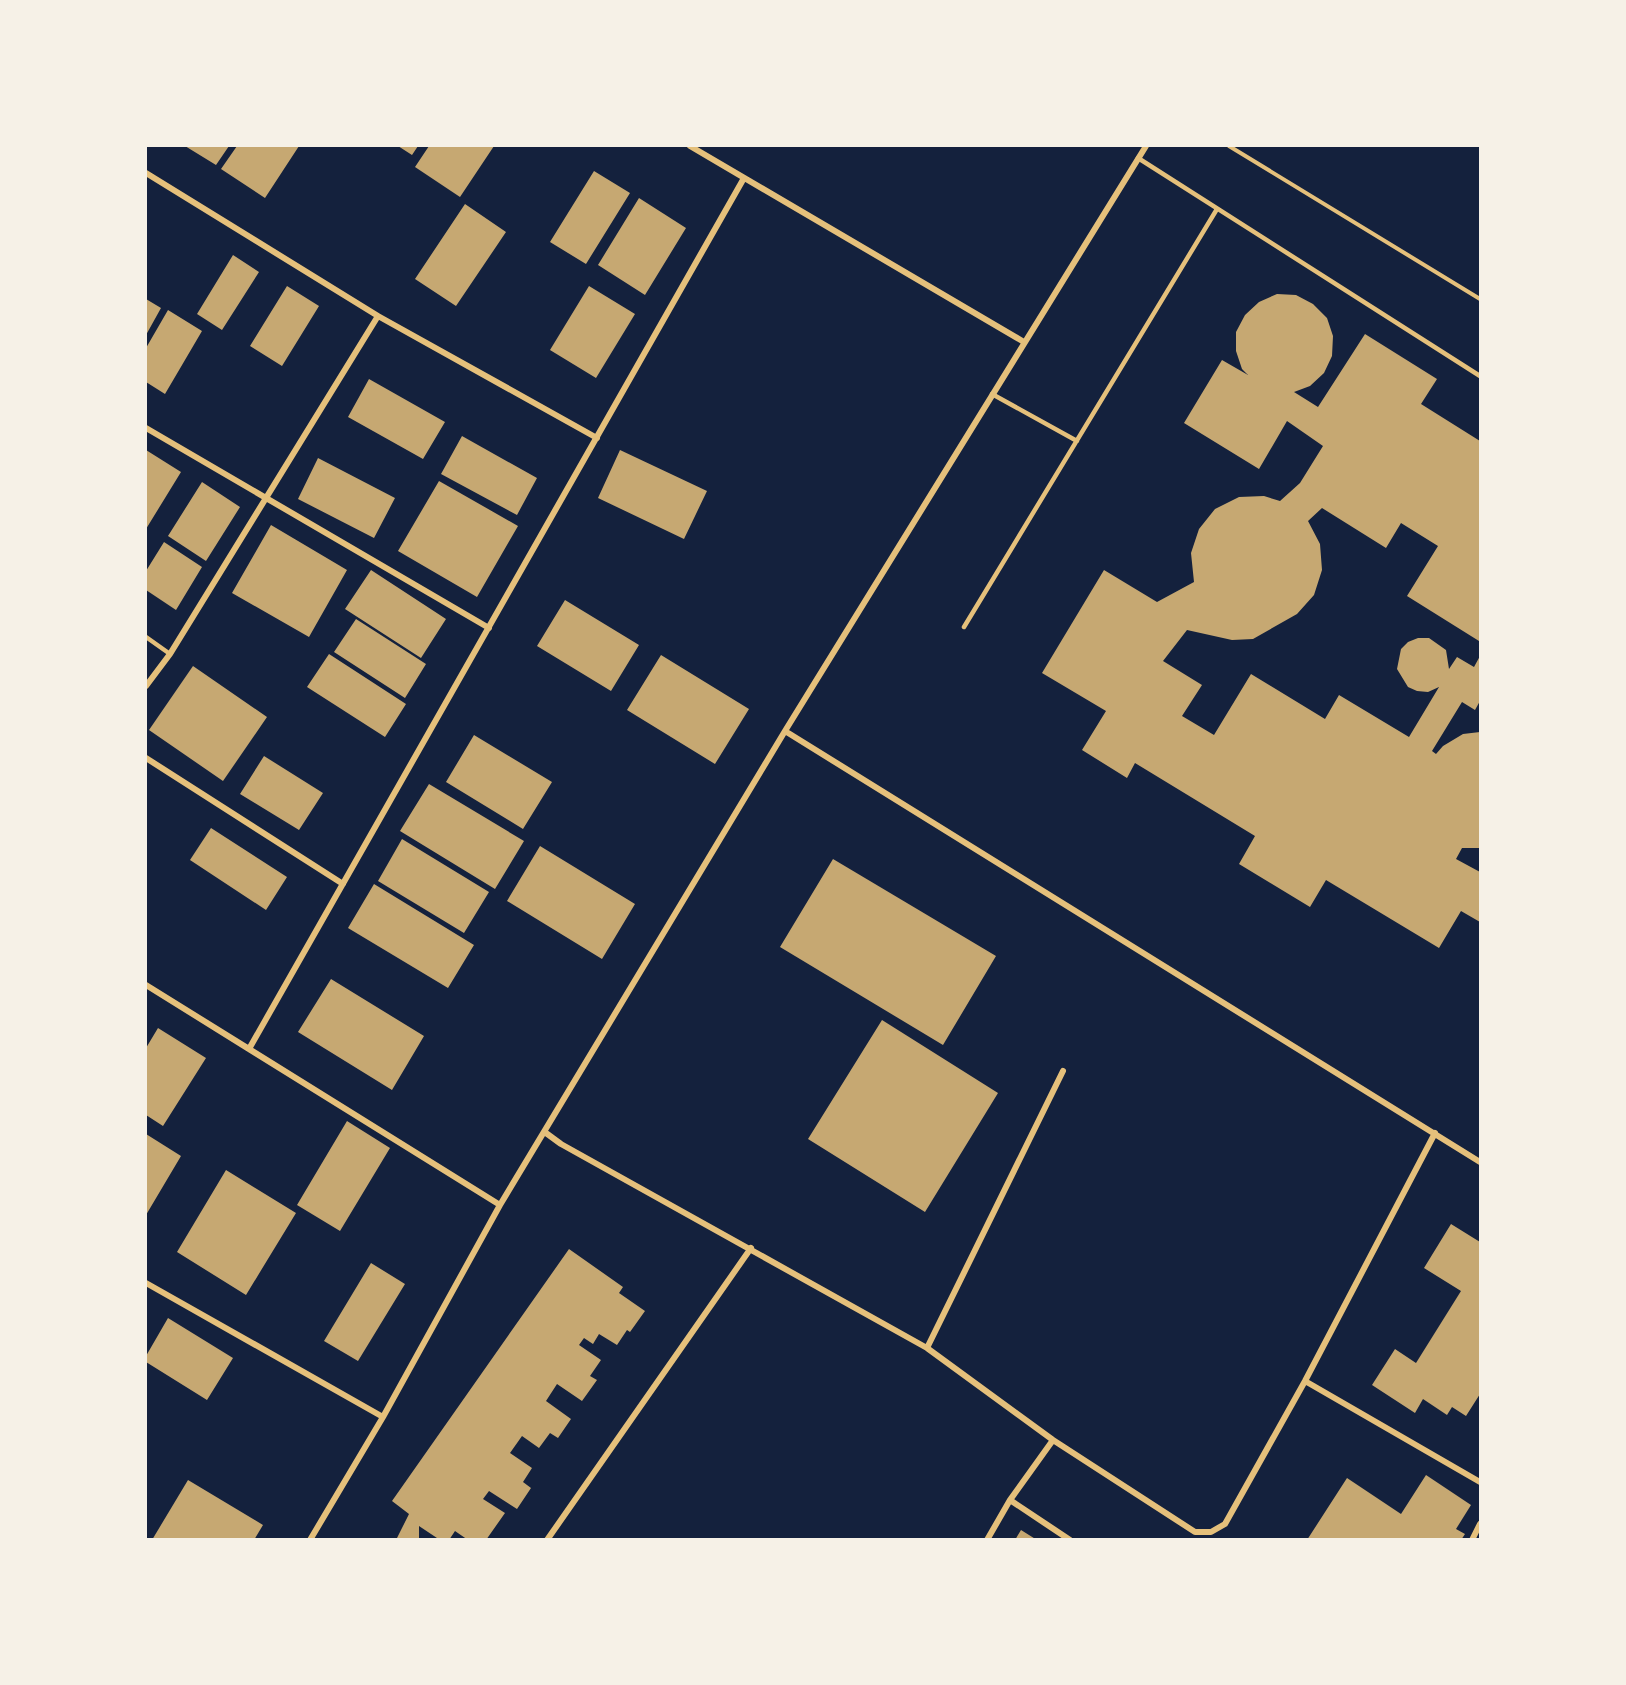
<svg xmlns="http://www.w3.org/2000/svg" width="1626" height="1685" viewBox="0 0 1626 1685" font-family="'Source Serif 4',serif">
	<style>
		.building { fill: #c6a872 }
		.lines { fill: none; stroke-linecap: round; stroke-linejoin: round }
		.path { stroke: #e5c07b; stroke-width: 4 }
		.service { stroke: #e5c07b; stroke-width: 4.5 }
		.minor { stroke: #e5c07b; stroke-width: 6 }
	</style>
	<rect width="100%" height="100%" fill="#14213d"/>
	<path class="building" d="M 185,146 L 229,146 L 216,165 Z
		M 237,146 L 299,146 L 265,198 L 221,169 Z
		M 398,146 L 418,146 L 412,155 Z
		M 429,146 L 494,146 L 460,197 L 415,167 Z
		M 594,171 L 630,193 L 586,264 L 550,242 Z
		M 639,198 L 686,228 L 645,295 L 598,265 Z
		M 465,204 L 506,232 L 456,306 L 415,279 Z
		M 233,255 L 259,272 L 222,330 L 197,314 Z
		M 287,286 L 319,306 L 282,366 L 250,346 Z
		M 589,286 L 635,314 L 596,378 L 550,350 Z
		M 1277,294 L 1296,295 L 1313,304 L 1327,318 L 1333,336 L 1332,356 L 1324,373 L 1310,386 L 1294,392 L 1318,407 L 1365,334 L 1437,379 L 1421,404 L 1480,441 L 1480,639 L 1479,641 L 1407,596 L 1438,546 L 1401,523 L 1386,548 L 1322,508 L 1308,521 L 1320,544 L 1322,570 L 1314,595 L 1297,614 L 1253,639 L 1232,640 L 1187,630 L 1163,661 L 1202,685 L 1182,716 L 1214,735 L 1251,674 L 1325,719 L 1339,695 L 1409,737 L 1439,687 L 1428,692 L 1417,691 L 1408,687 L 1397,669 L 1401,649 L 1408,642 L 1418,638 L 1429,638 L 1446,650 L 1449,669 L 1457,657 L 1474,667 L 1480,656 L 1480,701 L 1475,710 L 1462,702 L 1432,751 L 1436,754 L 1443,746 L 1463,734 L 1480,732 L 1480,848 L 1462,848 L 1456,859 L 1480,872 L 1480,922 L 1461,911 L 1439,948 L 1326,880 L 1310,907 L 1239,864 L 1255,836 L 1135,763 L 1127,778 L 1082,750 L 1106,711 L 1042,673 L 1104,570 L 1157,602 L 1194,582 L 1191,553 L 1199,529 L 1215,509 L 1239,497 L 1264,496 L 1280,501 L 1300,483 L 1323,446 L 1287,421 L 1259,469 L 1184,423 L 1222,360 L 1248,375 L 1242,369 L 1236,351 L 1236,332 L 1245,315 L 1259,302 Z
		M 146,299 L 161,308 L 146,335 Z
		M 168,310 L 202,331 L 165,394 L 146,382 L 146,348 Z
		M 369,379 L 445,422 L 423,459 L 348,417 Z
		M 462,436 L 537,478 L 517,515 L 441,474 Z
		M 146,450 L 181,472 L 146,529 Z
		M 620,450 L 707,491 L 684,539 L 598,498 Z
		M 318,458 L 395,498 L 374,538 L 298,499 Z
		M 439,481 L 518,526 L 477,597 L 398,551 Z
		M 202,482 L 240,507 L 206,561 L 168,536 Z
		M 271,525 L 347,570 L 309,637 L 232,593 Z
		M 164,542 L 202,567 L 176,610 L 146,590 L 146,571 Z
		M 371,570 L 446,619 L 421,658 L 345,609 Z
		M 565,600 L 639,645 L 611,691 L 537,646 Z
		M 356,619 L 426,664 L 405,698 L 334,652 Z
		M 329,654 L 406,704 L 385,737 L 307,687 Z
		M 661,655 L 749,709 L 715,764 L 627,710 Z
		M 193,666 L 267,717 L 223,781 L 149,730 Z
		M 474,735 L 552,782 L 523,829 L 446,782 Z
		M 264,756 L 323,793 L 299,830 L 240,794 Z
		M 429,784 L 524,841 L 495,889 L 400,831 Z
		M 211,828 L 287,877 L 266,910 L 190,860 Z
		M 402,839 L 489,892 L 464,933 L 378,881 Z
		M 540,846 L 635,904 L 602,959 L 507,901 Z
		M 833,859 L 996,956 L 943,1045 L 780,947 Z
		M 374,884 L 474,945 L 448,988 L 348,928 Z
		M 331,979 L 424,1036 L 392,1090 L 298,1032 Z
		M 882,1020 L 998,1093 L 925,1212 L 808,1139 Z
		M 158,1028 L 206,1058 L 163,1126 L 146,1115 L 146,1048 Z
		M 347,1121 L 390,1148 L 340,1231 L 297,1205 Z
		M 146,1134 L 181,1156 L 146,1215 Z
		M 226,1170 L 296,1213 L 246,1295 L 177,1252 Z
		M 1451,1224 L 1480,1242 L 1480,1394 L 1466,1416 L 1452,1407 L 1447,1415 L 1423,1399 L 1415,1413 L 1372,1385 L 1395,1349 L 1416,1363 L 1461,1291 L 1424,1268 Z
		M 569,1249 L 623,1287 L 619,1293 L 645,1311 L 630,1332 L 627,1330 L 617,1345 L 599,1334 L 593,1344 L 584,1338 L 579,1345 L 601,1360 L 590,1376 L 597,1380 L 582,1401 L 557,1384 L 546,1401 L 571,1419 L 558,1438 L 550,1433 L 539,1448 L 522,1436 L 510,1453 L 532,1468 L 523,1482 L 531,1488 L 517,1509 L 489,1491 L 483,1499 L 505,1513 L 486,1540 L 468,1540 L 455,1531 L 449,1540 L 440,1540 L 419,1526 L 419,1540 L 396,1540 L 409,1514 L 392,1501 Z
		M 371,1263 L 405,1284 L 358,1361 L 324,1341 Z
		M 168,1318 L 233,1358 L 207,1400 L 146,1362 L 146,1356 Z
		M 1426,1475 L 1471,1505 L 1456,1529 L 1465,1534 L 1461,1540 L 1307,1540 L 1347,1478 L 1401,1514 Z
		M 188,1480 L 263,1525 L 254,1540 L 152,1540 Z
		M 1021,1530 L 1037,1540 L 1015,1540 Z"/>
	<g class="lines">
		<path class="path" d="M 1229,146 L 1480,299"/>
		<path class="service" d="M 1138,158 L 1480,376
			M 992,394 L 1077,441
			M 964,627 L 1217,209
			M 146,637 L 170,654"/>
		<path class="minor" d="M 690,146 L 1024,342
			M 146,173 L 378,316 L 597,438
			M 146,428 L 489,628
			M 146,686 L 170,654 L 378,316
			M 785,731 L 1480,1162
			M 146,758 L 343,884
			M 146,985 L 500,1205
			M 249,1049 L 744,178
			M 546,1133 L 561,1144 L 927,1348 L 1053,1440 L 1195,1532 L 1211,1532 L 1225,1524 L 1305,1381 L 1435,1133
			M 146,1283 L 383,1417
			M 927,1348 L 1063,1071
			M 1305,1381 L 1480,1482
			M 1010,1500 L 1070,1540
			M 310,1540 L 383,1417 L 500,1205 L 785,731 L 1146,146
			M 547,1540 L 751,1248
			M 987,1540 L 1010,1500 L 1053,1440
			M 1472,1540 L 1480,1524"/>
	</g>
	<rect width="1626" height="1685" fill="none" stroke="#f6f1e7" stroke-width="294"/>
</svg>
